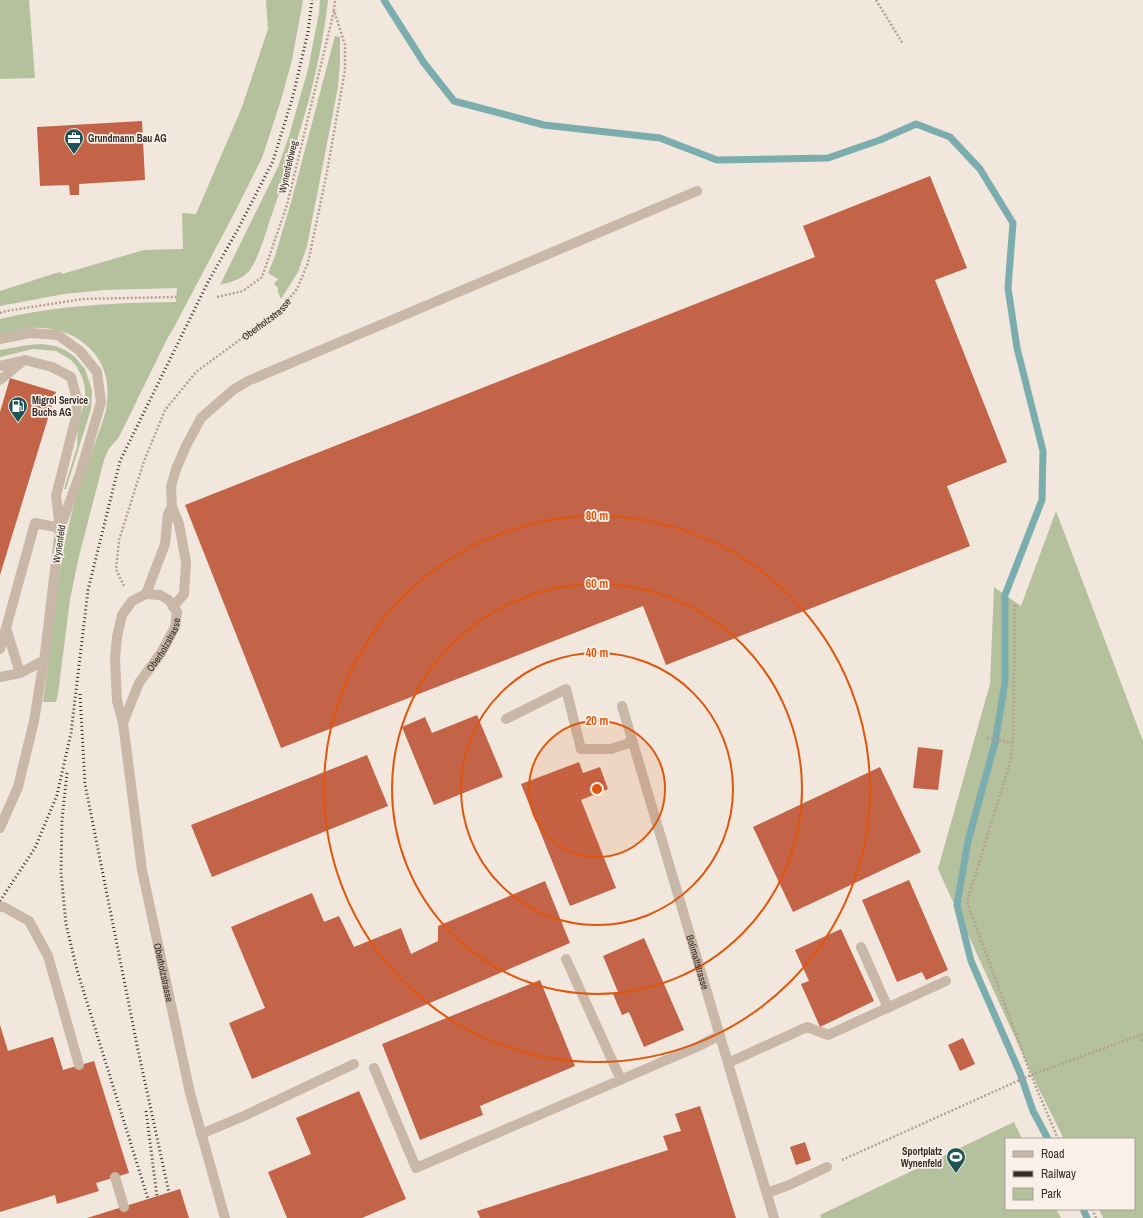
<svg xmlns="http://www.w3.org/2000/svg" width="1143" height="1218" viewBox="0 0 1143 1218" font-family="'Archivo Narrow',sans-serif">
	<style>
		.green { fill: #b5c09c }
		.lines { fill: none; stroke-linecap: round; stroke-linejoin: round }
		.stream { stroke: #7cadae; stroke-width: 7 }
		.building { fill: #c36449 }
		.path { stroke: #b5a192; stroke-width: 2.5; stroke-dasharray: 2 2; stroke-linecap: butt }
		.lane { stroke: #c9b7a8; stroke-width: 10 }
		.street { stroke: #c9b7a8; stroke-width: 10 }
		.rail { stroke: #362c28; stroke-width: 3; stroke-dasharray: 1 3; stroke-linecap: butt }
		.ring { fill: none; stroke: #df570d; stroke-width: 2 }
		.labels { text-anchor: middle; dominant-baseline: central; stroke-width: 3.5; stroke-linejoin: round; paint-order: stroke }
		.poi-label { font-size: 10px; font-weight: bold; fill: #362c28; stroke: #f9f1e8; text-anchor: start }
		.street-label { font-size: 10px; fill: #362c28; stroke: #f9f1e8 }
		.centre { fill: #df570d; stroke: #f9f1e8; stroke-width: 2 }
		.ring-label { font-size: 12px; text-anchor: middle; font-weight: bold; fill: #df570d; stroke: #f9f1e8; stroke-width: 3.5; stroke-linejoin: round; paint-order: stroke }
	</style>
	<rect width="100%" height="100%" fill="#f1e7dc"/>
	<path class="green" d="M 0,0 L 29,0 L 35,78 L 0,79 Z
		M 266,0 L 303,0 L 292,60 L 281,100 L 262,158 L 237,208 L 172,331 L 167,339 L 119,437 L 108,450 L 104,460 L 79,556 L 70,599 L 58,694 L 56,702 L 43,702 C 52,643 55,582 69,524 C 78,485 94,449 106,411 C 107,402 108,393 107,383 C 102,347 68,326 33,328 C 22,329 11,333 0,335 L 0,319 C 60,305 114,303 176,302 L 177,288 L 104,290 L 64,294 L 0,306 L 0,291 L 56,273 L 61,272 L 62,274 L 144,250 L 183,249 L 182,213 L 196,214 L 242,107 L 268,29 Z
		M 320,0 L 328,0 C 320,74 297,145 272,214 C 266,231 260,255 250,270 C 243,279 231,282 220,285 L 278,167 L 289,136 L 308,69 L 319,13 Z
		M 335,36 L 340,37 L 340,63 L 338,87 L 307,246 L 298,272 L 281,299 L 278,292 L 278,288 L 274,284 L 278,279 L 268,273 L 275,256 L 292,199 Z
		M 42,344 L 55,346 L 65,350 L 74,356 L 85,369 L 92,390 L 91,409 L 66,489 L 64,489 L 77,447 L 78,424 L 85,400 L 85,388 L 82,377 L 77,367 L 71,360 L 56,351 L 33,349 L 0,357 L 0,350 L 28,345 Z
		M 1056,511 L 1143,741 L 1143,1218 L 1103,1218 L 1099,1209 L 1134,1209 L 1134,1139 L 1064,1139 L 1035,1081 L 938,869 L 990,684 L 994,587 L 1021,606 Z
		M 1014,1122 L 1022,1139 L 1006,1139 L 1006,1209 L 1056,1209 L 1061,1218 L 821,1218 L 820,1215 Z"/>
	<g class="lines">
		<path class="stream" d="M 384,0 L 424,63 L 454,101 L 544,125 L 660,138 L 717,160 L 828,158 L 880,140 L 916,124 L 950,137 L 980,169 L 1013,223 L 1008,288 L 1017,348 L 1043,451 L 1042,500 L 1005,595 L 1005,682 L 995,743 L 968,841 L 957,905 L 971,961 L 1020,1073 L 1033,1111 L 1048,1139
			M 1083,1209 L 1087,1218"/>
	</g>
	<path class="building" d="M 142,121 L 145,180 L 79,184 L 79,195 L 70,195 L 69,185 L 40,186 L 37,127 Z
		M 930,176 L 967,268 L 935,280 L 1007,462 L 947,486 L 970,546 L 666,665 L 643,606 L 281,748 L 185,505 L 815,257 L 803,226 Z
		M 10,378 L 56,392 L 0,575 L 0,412 Z
		M 477,715 L 503,777 L 434,805 L 402,727 L 425,717 L 432,733 Z
		M 918,747 L 943,750 L 938,790 L 913,788 Z
		M 367,755 L 388,806 L 212,877 L 191,825 Z
		M 579,762 L 583,773 L 600,767 L 608,789 L 581,800 L 616,888 L 570,906 L 521,784 Z
		M 880,767 L 921,852 L 793,912 L 753,827 Z
		M 909,880 L 948,970 L 926,980 L 922,972 L 897,982 L 862,900 Z
		M 545,881 L 570,943 L 252,1079 L 229,1023 L 265,1008 L 231,927 L 312,893 L 324,922 L 339,916 L 354,947 L 401,928 L 411,954 L 438,941 L 438,926 Z
		M 841,929 L 874,1001 L 820,1027 L 801,984 L 809,981 L 795,950 Z
		M 644,938 L 684,1030 L 644,1047 L 629,1012 L 622,1015 L 613,994 L 618,992 L 603,956 Z
		M 540,980 L 575,1066 L 480,1106 L 483,1115 L 420,1140 L 382,1044 Z
		M 0,1025 L 8,1051 L 53,1037 L 63,1070 L 94,1061 L 129,1173 L 96,1183 L 99,1191 L 57,1204 L 55,1195 L 0,1212 Z
		M 963,1038 L 975,1064 L 960,1071 L 948,1045 Z
		M 359,1091 L 406,1199 L 362,1218 L 287,1218 L 268,1172 L 311,1154 L 296,1118 Z
		M 700,1106 L 736,1218 L 480,1218 L 477,1211 L 668,1150 L 663,1136 L 681,1131 L 675,1114 Z
		M 805,1142 L 811,1160 L 796,1165 L 790,1147 Z
		M 180,1189 L 189,1218 L 87,1218 Z"/>
	<g class="lines">
		<g class="path">
			<path d="M 876,0 L 903,44"/>
			<path d="M 217,297 L 243,291 L 262,277 L 287,205 L 334,11"/>
			<path d="M 0,313 L 6,311 L 83,299 L 177,297"/>
			<path id="s1" d="M 124,586 L 116,569 L 119,540 L 144,461 L 165,410 L 196,372 L 279,311 L 297,289 L 308,263 L 327,172 L 345,70 L 345,45 L 334,10 L 335,0"/>
			<path d="M 1015,605 L 1013,743 L 1011,759 L 967,902 L 1031,1075 L 1058,1139"/>
			<path d="M 987,738 L 1013,743"/>
			<path d="M 1139,1036 L 1143,1043"/>
			<path d="M 842,1160 L 1031,1075 L 1143,1034"/>
			<path d="M 1092,1209 L 1096,1218"/>
		</g>
		<path class="lane" d="M 0,339 L 30,333 L 58,335 L 80,351 L 97,372 L 101,402 L 80,474 L 60,528 L 45,653 L 34,721 L 18,787 L 0,828
			M 0,366 L 25,360 L 52,367 L 71,377 L 77,399 L 76,417 L 56,496 L 60,528 L 35,523 L 6,628 L 20,673
			M 0,380 L 23,361
			M 146,594 L 165,544 L 168,514 L 172,507
			M 173,607 L 184,594 L 186,562 L 179,524 L 172,507 L 171,487 L 176,469 L 186,446 L 201,418 L 233,390 L 248,381 L 697,191
			M 0,649 L 6,628
			M 0,677 L 20,673 L 43,661
			M 506,719 L 566,689 L 581,749 L 611,749 L 632,742
			M 0,907 L 4,907 L 29,921 L 48,956 L 79,1065
			M 861,947 L 888,1008
			M 566,959 L 621,1080
			M 728,1063 L 807,1027 L 828,1035 L 946,981
			M 374,1068 L 416,1168 L 699,1046 L 720,1035
			M 201,1134 L 244,1116 L 354,1064
			M 115,1177 L 124,1207
			M 767,1193 L 789,1185 L 827,1167"/>
		<g class="street">
			<path id="s2" d="M 622,706 L 774,1218"/>
			<path id="s3" d="M 123,723 L 139,683 L 161,653 L 175,627 L 177,612 L 169,600 L 160,595 L 146,594 L 132,601 L 122,615 L 117,637 L 115,658 L 117,701 L 123,723 L 142,870 L 190,1093 L 225,1218"/>
		</g>
		<path class="rail" d="M 80,694 L 85,784 L 138,1050 L 169,1193
			M 67,773 L 62,819 L 61,873 L 66,924 L 77,970 L 148,1199
			M 0,901 L 35,848 L 57,795 L 71,733 L 88,590 L 120,461 L 208,282 L 238,229 L 273,161 L 293,96 L 308,32 L 312,0
			M 146,1111 L 157,1196"/>
	</g>
	<circle cx="597" cy="789" r="68" fill="#df570d" fill-opacity=".12"/>
	<g class="ring">
		<circle cx="597" cy="789" r="68"/>
		<circle cx="597" cy="789" r="136"/>
		<circle cx="597" cy="789" r="205"/>
		<circle cx="597" cy="789" r="273"/>
	</g>
	<defs>
		<g id="office-pin" transform="scale(1)"><path d="M0 17L-7.5 6A9.5 9.5 0 1 1 7.5 6Z" fill="#1f5457" stroke="#f9f1e8"/><path d="M-6-3h4V-5.5h4V-3h4V5H-6ZM-1-4.5V-3h2v-1.5ZM-6 0V1H6V0Z" fill="#fff"/></g>
		<g id="fuel-pin" transform="scale(1)"><path d="M0 17L-7.5 6A9.5 9.5 0 1 1 7.5 6Z" fill="#1f5457" stroke="#f9f1e8"/><path d="M-5.5-6h7V0h2V4h1.3V-2.5L3-4.5l.8-.8L6-3V5H2.5V1h-1V6h-7ZM-4.2-4.7v3.2H.2V-4.7Z" fill="#fff"/></g>
		<g id="stadium-pin" transform="scale(1)"><path d="M0 17L-7.5 6A9.5 9.5 0 1 1 7.5 6Z" fill="#1f5457" stroke="#f9f1e8"/><path d="M0-5a6.5 5 0 1 0 0 10a6.5 5 0 1 0 0-10ZM-3.5-1.8h7v3.6h-7Z" fill="#fff"/></g>
	</defs>
	<g fill-rule="evenodd">
		<use href="#office-pin" x="74" y="138"/>
		<use href="#fuel-pin" x="18" y="406"/>
		<use href="#stadium-pin" x="956" y="1157"/>
	</g>
	<g class="labels">
		<g class="poi-label">
			<text x="88" y="138">Grundmann Bau AG</text>
			<text x="32" y="400">Migrol Service<tspan x="32" dy="12">Buchs AG</tspan></text>
			<text x="942" y="1151" text-anchor="end">Sportplatz<tspan x="942" dy="12">Wynenfeld</tspan></text>
		</g>
		<g class="street-label">
			<text transform="translate(288 167) rotate(-77)">Wynenfeldweg</text>
			<text stroke="none"><textPath href="#s1" startOffset="323">Oberholzstrasse</textPath></text>
			<text transform="translate(59 544) rotate(-81)">Wynenfeld</text>
			<text stroke="none"><textPath href="#s3" startOffset="89">Oberholzstrasse</textPath></text>
			<text stroke="none"><textPath href="#s2" startOffset="267">Bolimattstrasse</textPath></text>
			<text stroke="none"><textPath href="#s3" startOffset="559">Oberholzstrasse</textPath></text>
		</g>
	</g>
	<circle cx="597" cy="789" r="6" class="centre"/>
	<g class="ring-label">
		<text x="597" y="520">80 m</text>
		<text x="597" y="588">60 m</text>
		<text x="597" y="657">40 m</text>
		<text x="597" y="725">20 m</text>
	</g>
	<rect x="1005" y="1138" width="130" height="72" fill="#f9f1e8" stroke="#aba29b"/>
	<rect x="1013" y="1151" width="20" height="6" fill="#c9b7a8" stroke="#aba29b"/>
	<text x="1041" y="1158" font-size="12" fill="#362c28">Road</text>
	<rect x="1013" y="1171" width="20" height="6" fill="#362c28" stroke="#aba29b"/>
	<text x="1041" y="1178" font-size="12" fill="#362c28">Railway</text>
	<rect x="1013" y="1188" width="20" height="12" fill="#b5c09c" stroke="#aba29b"/>
	<text x="1041" y="1198" font-size="12" fill="#362c28">Park</text>
</svg>
